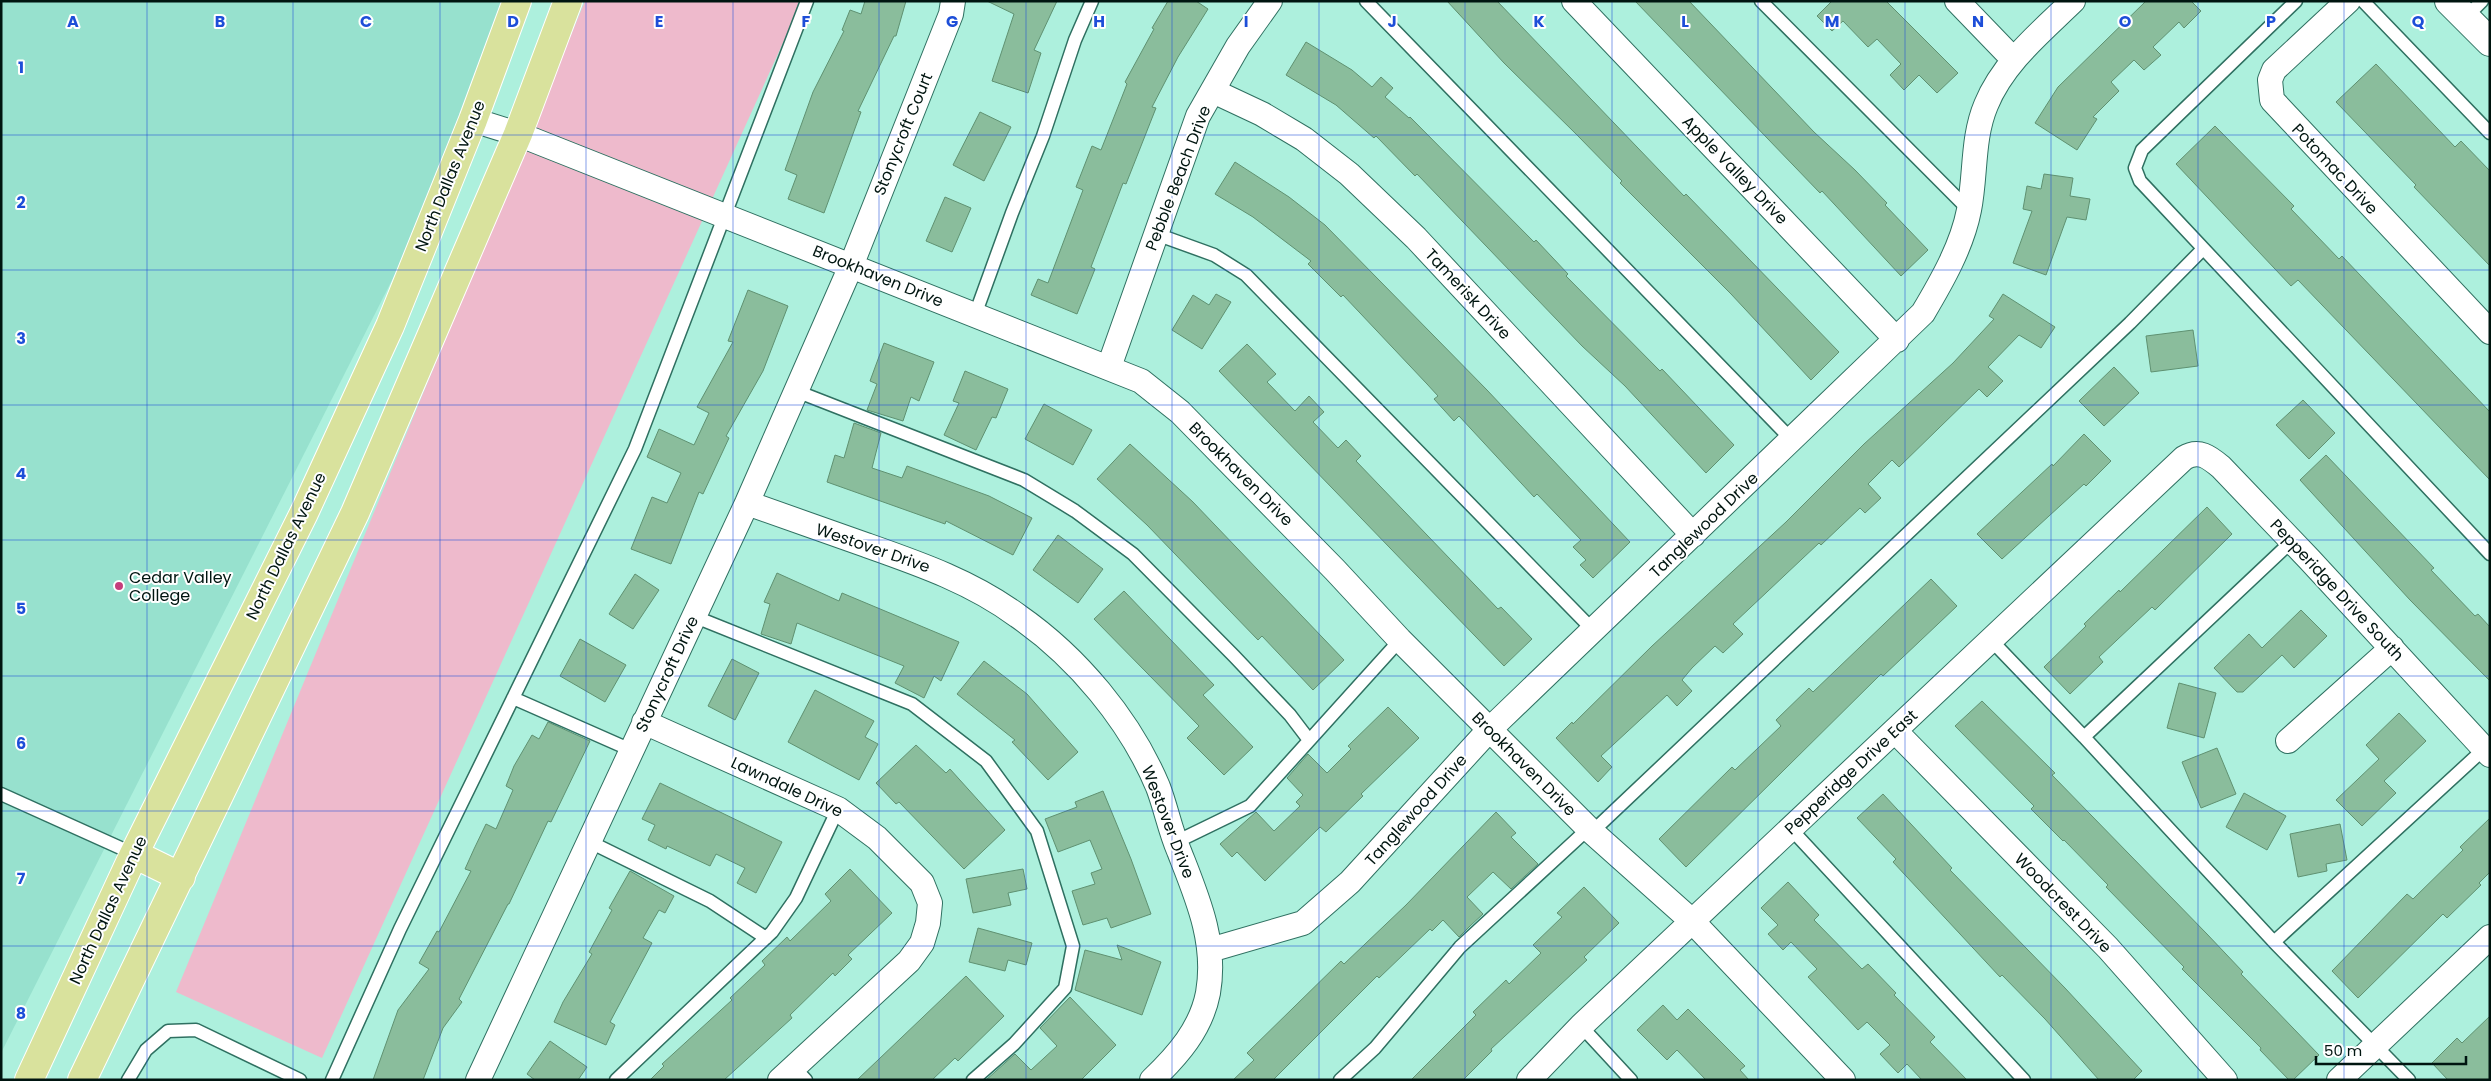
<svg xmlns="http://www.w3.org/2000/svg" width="2491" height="1081" viewBox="0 0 2491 1081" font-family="Poppins,sans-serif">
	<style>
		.built { fill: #97e1ce }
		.grass { fill: #eebacc }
		.building { fill: #8abd9c; stroke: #5f9171 }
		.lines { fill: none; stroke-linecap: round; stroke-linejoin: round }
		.service-casing { stroke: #2f7061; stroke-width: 15 }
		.minor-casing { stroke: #2f7061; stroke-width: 26 }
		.tertiary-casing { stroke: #2f7061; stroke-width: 30 }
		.primary-casing { stroke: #fff; stroke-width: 30 }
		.service { stroke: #fff; stroke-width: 12 }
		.minor { stroke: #fff; stroke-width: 24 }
		.tertiary { stroke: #fff; stroke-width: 28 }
		.primary { stroke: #d9e29d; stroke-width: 28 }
		.grid { fill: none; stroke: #1d4ed8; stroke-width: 1; stroke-opacity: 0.55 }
		.poi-dot { fill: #c53e7c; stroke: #fff; stroke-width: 2 }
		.labels { text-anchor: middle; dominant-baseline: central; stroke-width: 4; stroke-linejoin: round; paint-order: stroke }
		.street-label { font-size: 16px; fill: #001510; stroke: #fff }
		.poi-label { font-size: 16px; fill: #001510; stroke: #fff; text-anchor: start }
		.grid-label { font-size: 16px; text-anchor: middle; font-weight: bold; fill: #1d4ed8; stroke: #fff; stroke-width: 4; stroke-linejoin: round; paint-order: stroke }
	</style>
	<rect width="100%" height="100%" fill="#adf0dd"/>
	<path class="built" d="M 1,1 L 517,1 L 473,120 L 1,1053 Z"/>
	<path class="grass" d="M 585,1 L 802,1 L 322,1058 L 176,992 Z"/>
	<path class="building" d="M 865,1 L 906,1 L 896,36 L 894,36 L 858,111 L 861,112 L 824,213 L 788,199 L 797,175 L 785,170 L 813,92 L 844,31 L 842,30 L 850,10 L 861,14 Z
		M 987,1 L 1057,1 L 1034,50 L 1041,53 L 1028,93 L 992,81 L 1014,14 Z
		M 1168,1 L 1196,1 L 1208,9 L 1178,57 L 1152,107 L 1156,108 L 1126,184 L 1123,183 L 1091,267 L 1095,269 L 1077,314 L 1031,295 L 1038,279 L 1048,283 L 1083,190 L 1076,187 L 1092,146 L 1101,150 L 1127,84 L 1125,82 L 1154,29 L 1152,28 Z
		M 1447,1 L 1497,1 L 1684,196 L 1686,194 L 1839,352 L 1811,380 L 1731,294 L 1620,183 L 1622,181 L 1577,135 L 1504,63 Z
		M 1635,1 L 1689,1 L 1814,132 L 1855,170 L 1887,203 L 1885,205 L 1928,250 L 1901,276 L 1822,191 L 1820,193 Z
		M 1832,1 L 1886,1 L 1958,73 L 1937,93 L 1919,75 L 1904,90 L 1890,75 L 1901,64 L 1877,39 L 1868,47 L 1843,21 L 1832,31 L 1817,16 Z
		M 2146,1 L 2191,1 L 2201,11 L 2184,28 L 2179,22 L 2153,47 L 2161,55 L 2144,70 L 2134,60 L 2111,82 L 2119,91 L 2093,117 L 2097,119 L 2077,150 L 2035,123 L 2058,87 Z
		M 1306,42 L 1352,70 L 1372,87 L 1381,77 L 1393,88 L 1385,97 L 1409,118 L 1410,117 L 1534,242 L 1536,240 L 1568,274 L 1566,276 L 1660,371 L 1662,369 L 1734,445 L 1706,473 L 1625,386 L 1582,346 L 1417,174 L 1415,176 L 1376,136 L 1374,138 L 1336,105 L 1286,75 Z
		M 2376,64 L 2455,147 L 2461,141 L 2490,171 L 2490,266 L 2414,187 L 2416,185 L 2336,102 Z
		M 980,112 L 1011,127 L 984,181 L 953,165 Z
		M 2215,126 L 2294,206 L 2291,209 L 2339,259 L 2342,256 L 2490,412 L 2490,480 L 2298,280 L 2291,286 L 2176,164 Z
		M 1235,162 L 1289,197 L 1325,225 L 1487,390 L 1630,542 L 1593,578 L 1580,565 L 1586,560 L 1573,547 L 1581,540 L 1537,494 L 1534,497 L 1459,416 L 1454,421 L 1434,399 L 1438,396 L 1427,384 L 1343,295 L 1341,297 L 1308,264 L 1311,261 L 1253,217 L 1215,194 Z
		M 2044,174 L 2073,178 L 2070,196 L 2090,199 L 2086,220 L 2067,217 L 2046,275 L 2013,263 L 2032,211 L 2023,209 L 2027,186 L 2041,189 Z
		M 945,197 L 971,208 L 952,252 L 926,241 Z
		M 748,290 L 788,306 L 763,371 L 726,436 L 729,438 L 703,494 L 699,492 L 671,564 L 631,549 L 652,497 L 667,503 L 681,473 L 647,457 L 659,429 L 694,445 L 709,413 L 697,407 L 733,342 L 728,341 Z
		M 1216,294 L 1231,302 L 1202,349 L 1172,330 L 1193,295 L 1209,305 Z
		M 2003,294 L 2055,327 L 2041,348 L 2019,335 L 1988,367 L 2003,381 L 1987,397 L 1979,389 L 1899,467 L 1892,460 L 1868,484 L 1881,498 L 1865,513 L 1860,508 L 1821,545 L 1819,543 L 1733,624 L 1743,634 L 1723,653 L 1715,646 L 1692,668 L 1682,680 L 1692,691 L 1677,706 L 1667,695 L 1601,756 L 1612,767 L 1598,782 L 1556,738 L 1572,722 L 1573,724 L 1652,646 L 1786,522 L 1864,444 L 1953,363 L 1994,319 L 1989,316 Z
		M 2193,330 L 2198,366 L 2151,372 L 2146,336 Z
		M 884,343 L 934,362 L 919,401 L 911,397 L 903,421 L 867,410 L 877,384 L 870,381 Z
		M 1247,344 L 1276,374 L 1267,382 L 1295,411 L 1309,396 L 1324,412 L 1313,422 L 1338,448 L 1346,440 L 1361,456 L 1356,461 L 1498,609 L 1501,607 L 1532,639 L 1504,666 L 1219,371 Z
		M 2114,367 L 2139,393 L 2104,426 L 2079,401 Z
		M 965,371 L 1008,389 L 996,418 L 992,417 L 976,450 L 944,435 L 959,403 L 953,401 Z
		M 2303,400 L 2335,433 L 2309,459 L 2276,425 Z
		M 1044,404 L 1092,430 L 1073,465 L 1025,439 Z
		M 854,423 L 881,433 L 872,468 L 902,478 L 907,466 L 989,496 L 1032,518 L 1013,555 L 946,521 L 945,524 L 827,482 L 835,455 L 844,458 Z
		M 2084,434 L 2111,461 L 2086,486 L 2084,484 L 2002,559 L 1977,534 L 2052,464 L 2053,466 Z
		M 1130,444 L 1193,502 L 1344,660 L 1313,690 L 1262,636 L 1258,640 L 1147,525 L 1097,479 Z
		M 2326,455 L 2434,568 L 2431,570 L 2475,616 L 2478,614 L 2490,627 L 2490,681 L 2410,600 L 2300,480 Z
		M 2207,507 L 2232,534 L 2155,610 L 2152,607 L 2099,657 L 2103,662 L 2070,694 L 2044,667 L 2086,626 L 2084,624 L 2119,590 L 2120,592 Z
		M 1058,535 L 1103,569 L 1078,603 L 1033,570 Z
		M 777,573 L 839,601 L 842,593 L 959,642 L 941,681 L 934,676 L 924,698 L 895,683 L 904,666 L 797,623 L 791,644 L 761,634 L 770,604 L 764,602 Z
		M 635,574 L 659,590 L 633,629 L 609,614 Z
		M 1931,579 L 1957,606 L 1883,676 L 1881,674 L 1686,867 L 1659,839 L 1732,767 L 1735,770 L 1781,726 L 1776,720 L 1809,688 L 1813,692 Z
		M 1124,591 L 1214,685 L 1203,695 L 1253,747 L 1224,775 L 1187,738 L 1199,726 L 1094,619 Z
		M 2301,610 L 2327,636 L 2294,668 L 2282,655 L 2243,692 L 2237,692 L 2214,668 L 2249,634 L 2262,648 Z
		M 580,639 L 626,665 L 605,702 L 560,676 Z
		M 732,659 L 759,673 L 735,720 L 708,706 Z
		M 984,661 L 1027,694 L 1078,752 L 1048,780 L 1012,742 L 1015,740 L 957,694 Z
		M 2179,683 L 2216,693 L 2204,738 L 2167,728 Z
		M 815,690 L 874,721 L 865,737 L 878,744 L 859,780 L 788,742 Z
		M 1982,701 L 2055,773 L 2052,775 L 2207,934 L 2243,972 L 2241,974 L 2319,1055 L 2293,1080 L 2289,1080 L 2260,1050 L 2261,1048 L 2182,969 L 2184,967 L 2106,887 L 2108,885 L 2064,840 L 2063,841 L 2031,809 L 2034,806 L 1955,726 Z
		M 1388,707 L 1419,738 L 1361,794 L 1363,796 L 1326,832 L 1320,827 L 1265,881 L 1237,852 L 1232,857 L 1220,844 L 1256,812 L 1274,831 L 1300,806 L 1296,802 L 1303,795 L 1287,778 L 1308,754 L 1327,773 L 1351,749 L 1348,746 Z
		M 2399,713 L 2426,741 L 2384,781 L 2396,793 L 2362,826 L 2336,800 L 2379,759 L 2366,745 Z
		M 548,722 L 590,741 L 551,822 L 548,821 L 509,904 L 508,904 L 459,999 L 462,1002 L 443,1028 L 423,1080 L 373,1080 L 398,1010 L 429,969 L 419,963 L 437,931 L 439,932 L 471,871 L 465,869 L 474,849 L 486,824 L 496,829 L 513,790 L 506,786 L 514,766 L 532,735 L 539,739 Z
		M 916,745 L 946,773 L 950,769 L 1005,830 L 964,869 L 899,802 L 896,804 L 876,783 Z
		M 2217,748 L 2236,794 L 2201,808 L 2182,762 Z
		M 660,783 L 782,842 L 756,893 L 737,883 L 745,868 L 716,854 L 710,866 L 667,846 L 666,849 L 648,840 L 655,825 L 642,819 Z
		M 1103,791 L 1131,859 L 1151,914 L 1111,928 L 1107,918 L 1083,925 L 1072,891 L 1095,884 L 1091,873 L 1102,869 L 1090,840 L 1058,852 L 1045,819 L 1077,807 L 1075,802 Z
		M 2244,793 L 2286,816 L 2267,850 L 2226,827 Z
		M 1883,794 L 1952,868 L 1950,870 L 2065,988 L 2142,1071 L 2133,1080 L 2099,1080 L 2045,1019 L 2002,975 L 2000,977 L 1893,862 L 1896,859 L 1857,818 Z
		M 1496,812 L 1516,833 L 1511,837 L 1538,864 L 1511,889 L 1493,872 L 1467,897 L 1483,914 L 1470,926 L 1459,937 L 1443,920 L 1432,931 L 1430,929 L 1379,978 L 1377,976 L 1273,1080 L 1233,1080 L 1254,1060 L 1247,1053 L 1341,961 L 1344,964 L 1406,905 Z
		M 2490,818 L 2490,872 L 2479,883 L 2481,885 L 2447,918 L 2443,914 L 2358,998 L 2332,971 L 2407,894 L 2413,899 L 2463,850 L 2460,847 Z
		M 2340,824 L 2347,860 L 2326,864 L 2327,871 L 2298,877 L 2290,834 Z
		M 850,869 L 892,913 L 848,955 L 852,959 L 835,976 L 833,973 L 790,1015 L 792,1018 L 724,1080 L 650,1080 L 664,1066 L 662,1064 L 732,1000 L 730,998 L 765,965 L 762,961 L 787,937 L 790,941 L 831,901 L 825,894 Z
		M 1023,869 L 1027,889 L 1008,893 L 1011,905 L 973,913 L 966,879 Z
		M 630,871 L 674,896 L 665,913 L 659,910 L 643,938 L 652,943 L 610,1022 L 615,1025 L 606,1045 L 554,1022 L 563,1002 L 592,954 L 589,952 L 612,910 L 609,908 Z
		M 1788,882 L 1819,915 L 1814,920 L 1862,969 L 1868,964 L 1896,993 L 1894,995 L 1935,1037 L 1930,1042 L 1967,1080 L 1922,1080 L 1907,1064 L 1898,1073 L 1880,1054 L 1890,1045 L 1867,1022 L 1858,1030 L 1844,1015 L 1808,977 L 1817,969 L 1791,942 L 1783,950 L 1768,934 L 1778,925 L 1761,908 Z
		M 1584,887 L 1619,923 L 1584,957 L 1587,960 L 1491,1049 L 1492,1051 L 1463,1080 L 1411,1080 L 1476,1015 L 1473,1012 L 1506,980 L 1509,984 L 1541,953 L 1533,945 L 1562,917 L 1557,913 Z
		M 978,928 L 1032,943 L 1026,965 L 1008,960 L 1005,971 L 969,962 Z
		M 1117,945 L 1161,962 L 1142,1015 L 1075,990 L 1085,950 L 1122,960 Z
		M 966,976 L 1004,1016 L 958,1061 L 955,1058 L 932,1080 L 857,1080 Z
		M 1070,997 L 1116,1045 L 1081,1080 L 986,1080 L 1015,1054 L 1031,1070 L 1057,1046 L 1040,1028 Z
		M 1663,1005 L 1677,1020 L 1688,1009 L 1745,1066 L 1740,1070 L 1749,1080 L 1706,1080 L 1677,1050 L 1667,1060 L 1637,1030 Z
		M 2490,1016 L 2490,1080 L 2448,1080 L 2432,1063 L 2457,1038 L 2462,1043 Z
		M 550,1041 L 587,1067 L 578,1080 L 535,1080 L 527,1074 Z"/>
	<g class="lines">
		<g class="service-casing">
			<path id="service" d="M 1366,1 L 1792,440
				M 1761,1 L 1969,210
				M 2296,1 L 2142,150 L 2135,168 L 2140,181 L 2490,554
				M 2363,1 L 2490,133
				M 2465,18 L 2482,1
				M 1156,234 L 1214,255 L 1246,275 L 1593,630
				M 975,315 L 1012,213 L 1043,136 L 1075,40 L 1092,1
				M 796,391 L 1024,480 L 1075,511 L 1133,554 L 1234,656 L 1290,715 L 1309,740
				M 693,616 L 912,704 L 986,761 L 1037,831 L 1073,946 L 1065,988 L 1014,1044 L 973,1080
				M 1991,640 L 2084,737 L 2292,541
				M 513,698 L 631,750
				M 2084,737 L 2274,942 L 2409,1080
				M 1,794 L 134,854
				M 1791,829 L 2024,1080
				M 1592,832 L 2130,323 L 2203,249
				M 588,841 L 710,901 L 766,938
				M 1176,842 L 1250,806 L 1400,640
				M 2274,942 L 2484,749
				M 1581,1026 L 1631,1080
				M 794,1067 L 806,1080
				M 128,1080 L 146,1050 L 168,1031 L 196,1030 L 300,1080
				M 332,1080 L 400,929 L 635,449 L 807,1
				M 616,1080 L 772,932 L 796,898 L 838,809
				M 1340,1080 L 1375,1048 L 1460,947 L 1589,828"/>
		</g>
		<g class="minor-casing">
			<path id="minor" d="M 1574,1 L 1897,340
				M 1957,1 L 2013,59
				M 2348,1 L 2274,70 L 2270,80 L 2272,100 L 2490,332
				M 1213,91 L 1262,114 L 1304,139 L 1349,174 L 1416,238 L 1693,535
				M 473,120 L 518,134 L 1141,381 L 1180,412 L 1335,570 L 1400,640 L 1592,832 L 1693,922 L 1843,1080
				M 1109,367 L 1198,116 L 1238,46 L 1270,1
				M 747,503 C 787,517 826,531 866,545 C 920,564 972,582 1018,616 C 1077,657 1130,720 1158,787 C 1166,808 1170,830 1179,851 C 1197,897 1217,942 1208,993 C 1201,1029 1178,1055 1152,1080
				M 644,722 L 838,809 L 877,838 L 922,883 L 930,903 L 928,923 L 922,943 L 909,961 L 780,1080
				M 1895,731 L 2108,948 L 2225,1080
				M 2288,741 L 2392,648
				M 1210,950 L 1303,923 L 1350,882 L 1489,730 L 1923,313 C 1942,281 1962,246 1969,210 C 1976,175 1972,138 1986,105 C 2003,63 2040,33 2073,1
				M 478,1080 L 747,503 L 851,266 L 951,14 L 953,1
				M 1529,1080 L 1581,1026 L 2184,458 C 2199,449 2209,457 2221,467 L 2309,559 L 2490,755
				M 2339,1080 L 2490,937"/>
		</g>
		<g class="tertiary-casing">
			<path id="tertiary" d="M 2449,1 L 2490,42"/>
		</g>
		<g class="primary-casing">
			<path id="primary" d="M 134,854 L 181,877
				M 29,1080 L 134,854 L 304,513 L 390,326 L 473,120 L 517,1
				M 82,1080 L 355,513 L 518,134 L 568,1"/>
		</g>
		<use href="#service" class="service"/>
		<use href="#minor" class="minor"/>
		<use href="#tertiary" class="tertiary"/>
		<use href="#primary" class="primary"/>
	</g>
	<path class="grid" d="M 147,1 L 147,1080M 293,1 L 293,1080M 440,1 L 440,1080M 586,1 L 586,1080M 733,1 L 733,1080M 879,1 L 879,1080M 1026,1 L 1026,1080M 1172,1 L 1172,1080M 1319,1 L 1319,1080M 1465,1 L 1465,1080M 1612,1 L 1612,1080M 1758,1 L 1758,1080M 1905,1 L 1905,1080M 2051,1 L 2051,1080M 2198,1 L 2198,1080M 2344,1 L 2344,1080M 1,135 L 2490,135M 1,270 L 2490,270M 1,405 L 2490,405M 1,540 L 2490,540M 1,676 L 2490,676M 1,811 L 2490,811M 1,946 L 2490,946"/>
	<circle class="poi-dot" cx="119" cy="586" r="5"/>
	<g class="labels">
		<g class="street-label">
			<text transform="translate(903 134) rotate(-68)">Stonycroft Court</text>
			<text transform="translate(2335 169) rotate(47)">Potomac Drive</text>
			<text transform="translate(1735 170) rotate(46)">Apple Valley Drive</text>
			<text transform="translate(450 176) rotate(-68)">North Dallas Avenue</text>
			<text transform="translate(1178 178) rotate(-69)">Pebble Beach Drive</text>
			<text transform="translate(878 276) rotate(22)">Brookhaven Drive</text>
			<text transform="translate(1468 294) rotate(47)">Tamerisk Drive</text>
			<text transform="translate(1241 474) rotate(45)">Brookhaven Drive</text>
			<text transform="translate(1704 525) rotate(-44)">Tanglewood Drive</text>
			<text transform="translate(286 546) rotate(-64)">North Dallas Avenue</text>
			<text transform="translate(873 548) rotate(19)">Westover Drive</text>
			<text transform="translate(2337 590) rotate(47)">Pepperidge Drive South</text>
			<text transform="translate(667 674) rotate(-65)">Stonycroft Drive</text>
			<text transform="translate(1524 764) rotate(45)">Brookhaven Drive</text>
			<text transform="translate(1851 772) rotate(-43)">Pepperidge Drive East</text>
			<text transform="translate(787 787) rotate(25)">Lawndale Drive</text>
			<text transform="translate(1416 810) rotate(-48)">Tanglewood Drive</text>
			<text transform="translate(1168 822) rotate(69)">Westover Drive</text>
			<text transform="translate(2063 903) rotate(46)">Woodcrest Drive</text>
			<text transform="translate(108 910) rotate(-65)">North Dallas Avenue</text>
		</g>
		<g class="poi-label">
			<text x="129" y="577">Cedar Valley<tspan x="129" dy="18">College</tspan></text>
		</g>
	</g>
	<g class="grid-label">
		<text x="73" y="27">A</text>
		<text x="220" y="27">B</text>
		<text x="366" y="27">C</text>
		<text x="513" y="27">D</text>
		<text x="659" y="27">E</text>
		<text x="806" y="27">F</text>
		<text x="952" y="27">G</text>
		<text x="1099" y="27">H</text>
		<text x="1246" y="27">I</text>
		<text x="1392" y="27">J</text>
		<text x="1539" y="27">K</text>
		<text x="1685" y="27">L</text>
		<text x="1832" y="27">M</text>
		<text x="1978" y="27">N</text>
		<text x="2125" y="27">O</text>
		<text x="2271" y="27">P</text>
		<text x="2418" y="27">Q</text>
		<text x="21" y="73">1</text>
		<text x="21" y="208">2</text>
		<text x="21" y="344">3</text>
		<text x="21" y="479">4</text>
		<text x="21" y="614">5</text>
		<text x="21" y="749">6</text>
		<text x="21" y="884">7</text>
		<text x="21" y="1019">8</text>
	</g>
	<rect width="2491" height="1081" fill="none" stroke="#001510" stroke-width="5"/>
	<path d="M2316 1056v8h150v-8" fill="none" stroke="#001510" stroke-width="2.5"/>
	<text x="2324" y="1056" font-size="15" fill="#001510" stroke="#ffffff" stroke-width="4" paint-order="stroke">50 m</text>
</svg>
